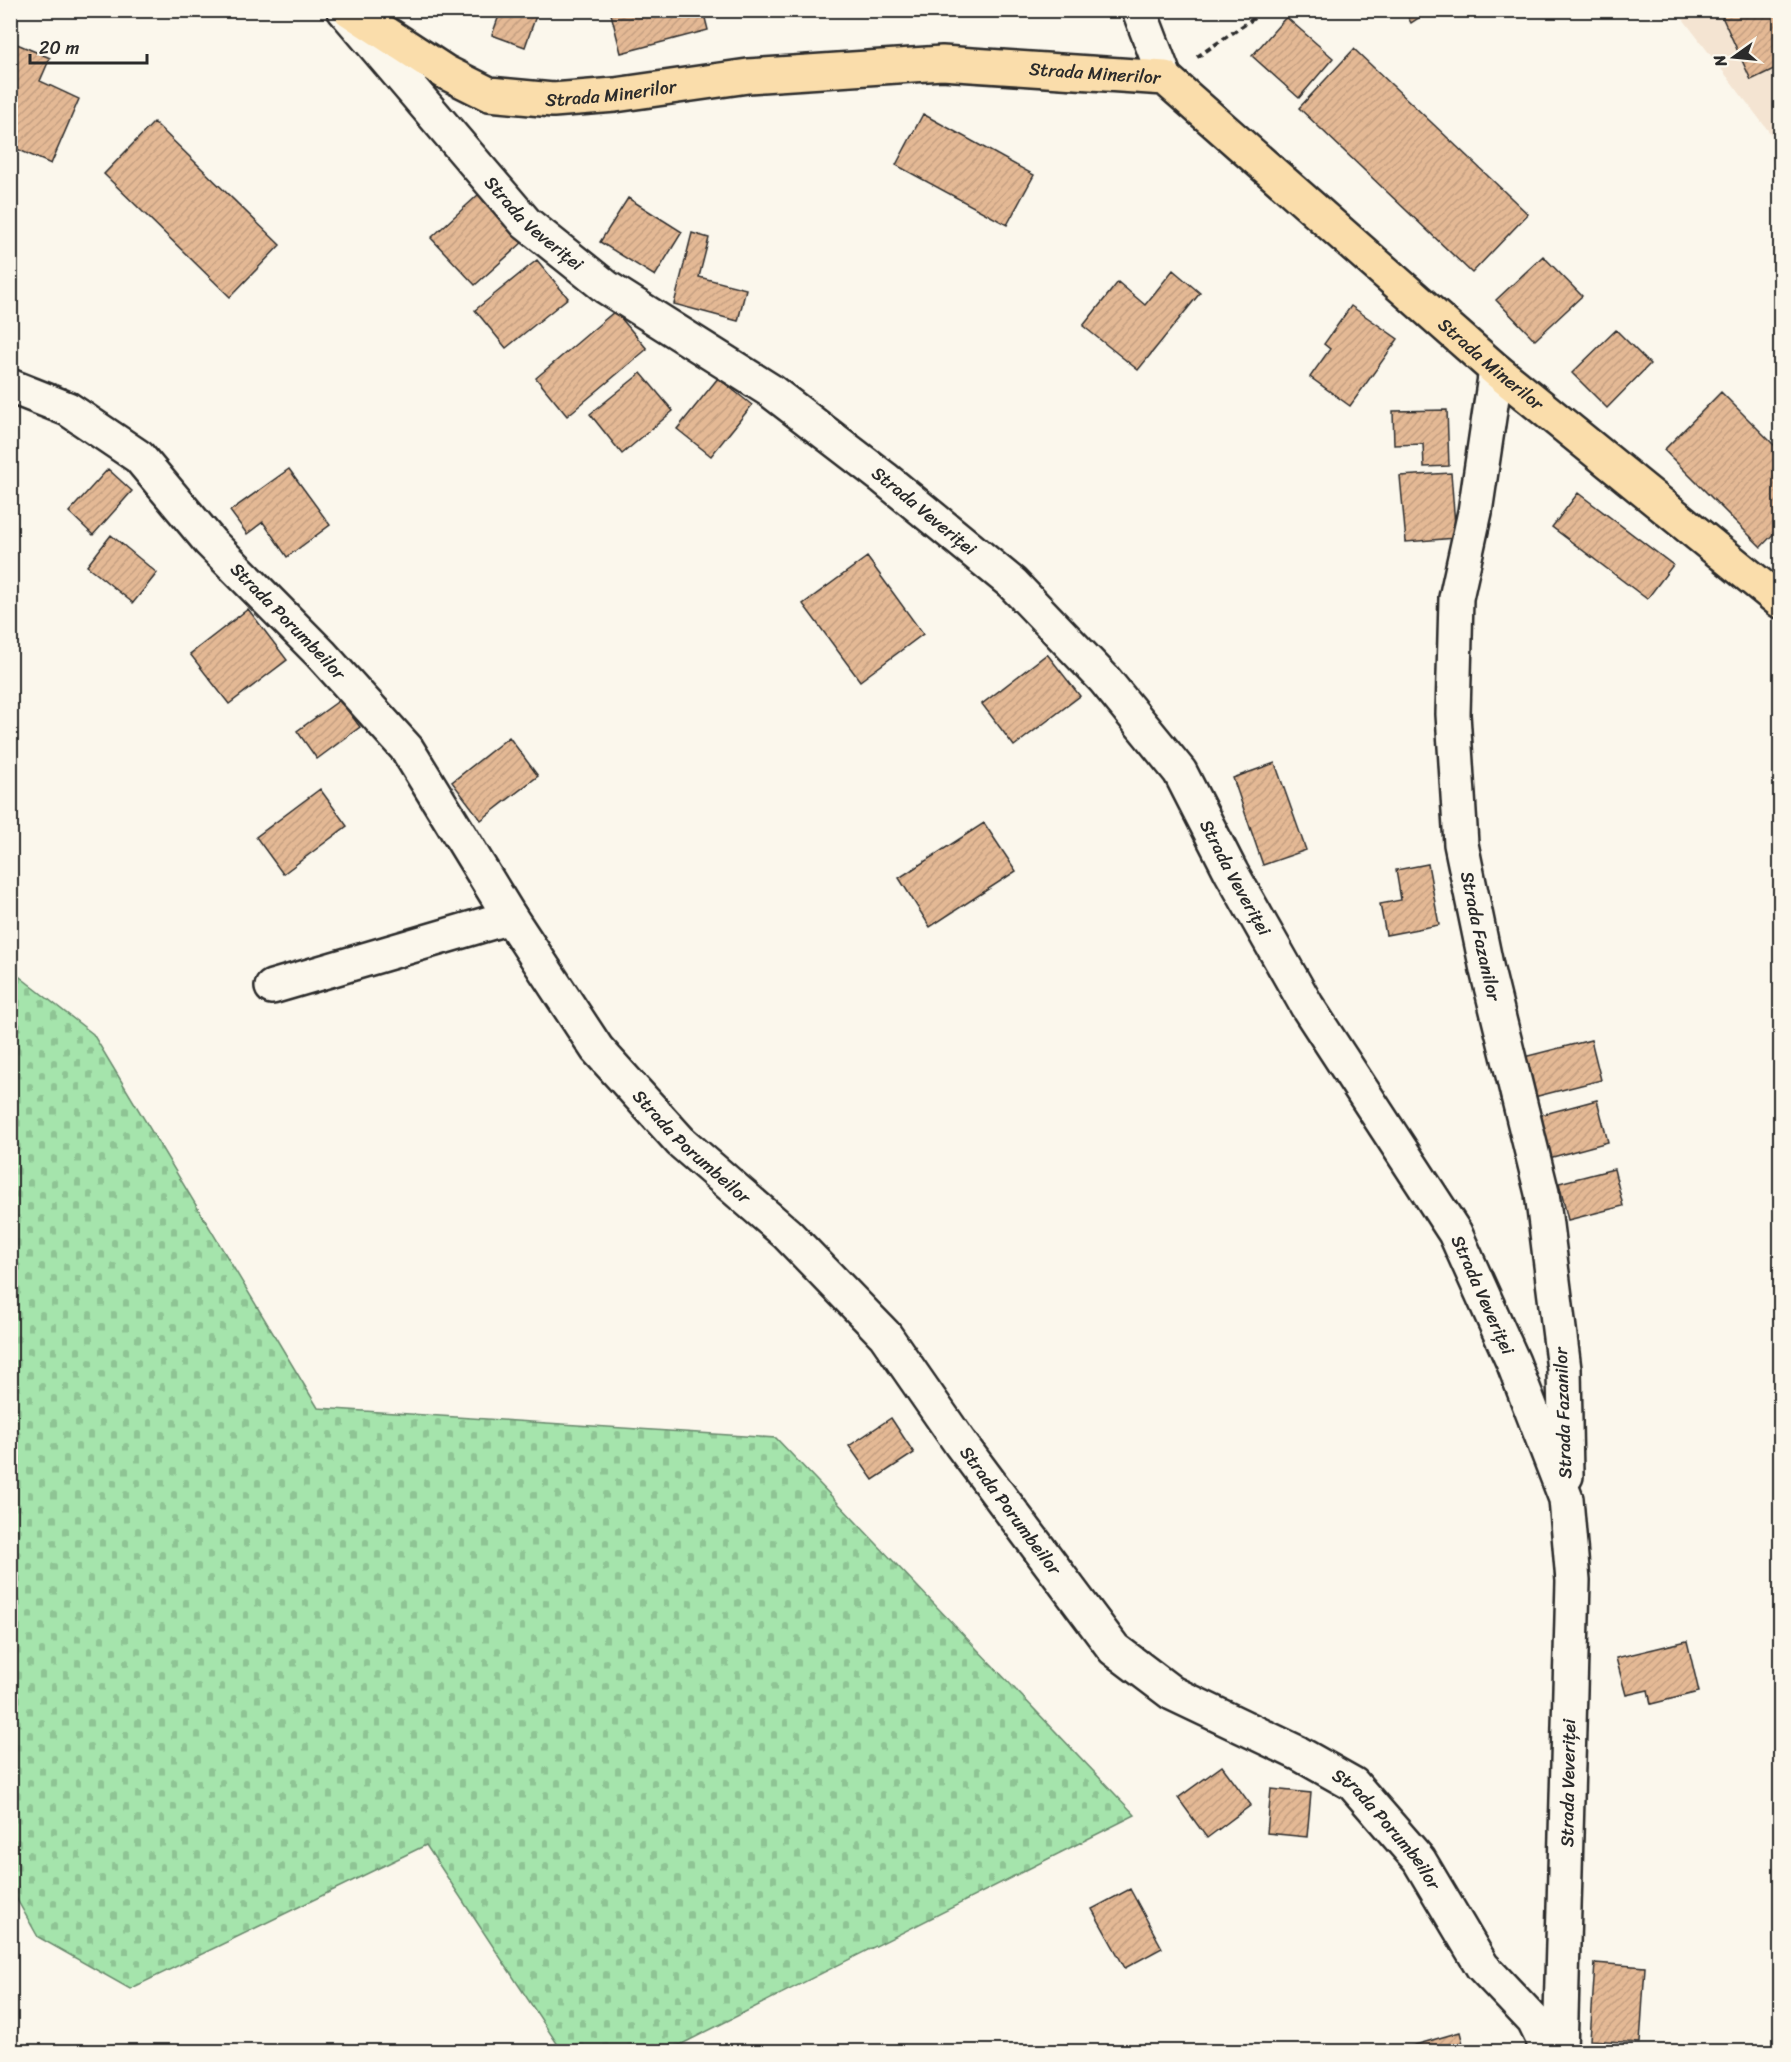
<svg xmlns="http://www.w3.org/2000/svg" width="1791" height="2062" viewBox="0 0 1791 2062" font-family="Sriracha,sans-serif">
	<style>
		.built { fill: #f4e4d2 }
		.cemetery { fill: url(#cemetery-stones); stroke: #68886c; stroke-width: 1.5 }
		.building { fill: url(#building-hatch); stroke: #2b2b2b; stroke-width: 1.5 }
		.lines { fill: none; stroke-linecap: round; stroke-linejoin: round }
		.minor-casing { stroke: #2b2b2b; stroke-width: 38 }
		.major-casing { stroke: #2b2b2b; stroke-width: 38 }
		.path { stroke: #2b2b2b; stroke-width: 4; stroke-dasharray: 6 4.5; stroke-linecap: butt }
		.minor { stroke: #fbf7ec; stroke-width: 33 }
		.major { stroke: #faddab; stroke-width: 33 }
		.labels { text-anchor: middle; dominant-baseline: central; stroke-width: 4.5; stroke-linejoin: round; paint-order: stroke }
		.street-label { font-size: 18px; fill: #2b2b2b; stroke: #fbf7ec }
	</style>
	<defs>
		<pattern id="cemetery-stones" width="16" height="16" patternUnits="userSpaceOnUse" patternTransform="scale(1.5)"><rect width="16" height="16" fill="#a5e4ac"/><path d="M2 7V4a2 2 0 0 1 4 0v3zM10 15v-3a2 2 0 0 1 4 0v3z" fill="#8ec494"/></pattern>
		<pattern id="building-hatch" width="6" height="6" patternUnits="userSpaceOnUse" patternTransform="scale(1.5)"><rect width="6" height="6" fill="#e4b995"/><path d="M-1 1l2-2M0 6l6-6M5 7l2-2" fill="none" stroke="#c49f81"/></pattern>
	</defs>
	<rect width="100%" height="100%" fill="#fbf7ec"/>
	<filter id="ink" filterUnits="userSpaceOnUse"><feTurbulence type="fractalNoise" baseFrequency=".0167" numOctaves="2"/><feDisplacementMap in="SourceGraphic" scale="12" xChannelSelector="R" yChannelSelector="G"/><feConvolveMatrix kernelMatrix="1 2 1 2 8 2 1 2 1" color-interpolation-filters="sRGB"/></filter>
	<g filter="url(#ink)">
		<path class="built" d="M 1677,11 L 1780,11 L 1780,146 Z"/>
		<path class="cemetery" d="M 11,970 L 93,1034 L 318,1408 L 776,1438 L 1135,1815 L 668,2051 L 562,2051 L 426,1845 L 130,1989 L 38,1937 L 10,1887 Z"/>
		<path class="building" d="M 501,10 L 538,10 L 525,47 L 492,35 Z
			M 610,10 L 703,10 L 708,30 L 621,53 Z
			M 1404,10 L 1431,10 L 1411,23 Z
			M 1719,10 L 1780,10 L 1780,66 L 1751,80 Z
			M 1286,17 L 1333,58 L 1299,98 L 1252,56 Z
			M 10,41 L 50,58 L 40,81 L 79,99 L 51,164 L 10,146 Z
			M 1354,49 L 1528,214 L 1472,273 L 1299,108 Z
			M 923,114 L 1034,175 L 1007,225 L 896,165 Z
			M 154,122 L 280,245 L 230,297 L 104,174 Z
			M 479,194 L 523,242 L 475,285 L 431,238 Z
			M 628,198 L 682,232 L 655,276 L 600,242 Z
			M 692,233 L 709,238 L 699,277 L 746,289 L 738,321 L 674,304 Z
			M 1543,256 L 1582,296 L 1535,340 L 1496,300 Z
			M 537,260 L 568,298 L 506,348 L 475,310 Z
			M 1173,270 L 1200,293 L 1138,370 L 1083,326 L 1118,282 L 1145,305 Z
			M 1351,306 L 1398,339 L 1350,406 L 1310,377 L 1330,349 L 1324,344 Z
			M 615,311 L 647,349 L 567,416 L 536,378 Z
			M 1616,330 L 1650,364 L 1607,408 L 1572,373 Z
			M 641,373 L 673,411 L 622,454 L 590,414 Z
			M 718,378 L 752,405 L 711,456 L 677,429 Z
			M 1721,392 L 1780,451 L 1780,527 L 1761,547 L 1664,450 Z
			M 1447,410 L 1449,466 L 1424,467 L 1423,444 L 1394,445 L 1393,411 Z
			M 108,469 L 132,491 L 93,535 L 69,512 Z
			M 289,469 L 330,525 L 287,557 L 263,522 L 247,534 L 230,511 Z
			M 1451,473 L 1456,538 L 1406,542 L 1400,476 Z
			M 1578,493 L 1673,565 L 1647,599 L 1552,527 Z
			M 111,535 L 157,573 L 133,603 L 87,566 Z
			M 867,557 L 923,634 L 860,681 L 803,604 Z
			M 248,609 L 287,660 L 229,704 L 190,654 Z
			M 1047,654 L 1080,696 L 1014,746 L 982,704 Z
			M 340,700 L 360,727 L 317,759 L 297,731 Z
			M 509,737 L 538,776 L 481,820 L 452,782 Z
			M 1275,763 L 1306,850 L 1263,865 L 1233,778 Z
			M 320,789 L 347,826 L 283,874 L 256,837 Z
			M 984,823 L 1016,871 L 930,927 L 899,878 Z
			M 1428,864 L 1439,925 L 1386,935 L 1380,904 L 1401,900 L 1396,870 Z
			M 1591,1040 L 1601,1080 L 1530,1098 L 1520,1058 Z
			M 1597,1100 L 1608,1142 L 1549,1158 L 1537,1116 Z
			M 1614,1169 L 1623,1206 L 1568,1220 L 1559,1183 Z
			M 891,1418 L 914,1453 L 873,1480 L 849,1446 Z
			M 1687,1641 L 1699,1692 L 1651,1704 L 1648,1690 L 1626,1695 L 1616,1658 Z
			M 1222,1766 L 1251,1805 L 1207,1838 L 1178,1798 Z
			M 1271,1789 L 1311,1793 L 1307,1837 L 1267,1833 Z
			M 1130,1889 L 1162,1948 L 1125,1968 L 1092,1909 Z
			M 1595,1963 L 1645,1967 L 1640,2043 L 1590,2040 Z
			M 1460,2032 L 1465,2052 L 1391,2052 Z"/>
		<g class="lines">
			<g class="minor-casing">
				<g id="minor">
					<path id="s1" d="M 344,10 L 526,223 L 606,287 L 771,391 L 884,478 L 1012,583 L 1104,679 L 1180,772 L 1231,872 L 1307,1006 L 1455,1233 L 1513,1362 L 1566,1499 L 1573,1581 L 1560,2052"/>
					<path d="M 1139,10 L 1165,78"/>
					<path id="s2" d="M 1496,370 L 1475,512 L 1456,598 L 1453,714 L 1461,844 L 1487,970 L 1542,1193 L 1564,1369 L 1566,1476"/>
					<path id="s3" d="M 10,386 L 68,409 L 139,457 L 210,542 L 321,654 L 407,749 L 510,917 L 597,1049 L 681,1142 L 787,1234 L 885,1335 L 960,1443 L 1114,1649 L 1172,1693 L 1298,1753 L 1353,1784 L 1419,1860 L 1482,1966 L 1534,2021 L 1549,2052"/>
					<path d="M 272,987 L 510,917"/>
				</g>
			</g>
			<g class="major-casing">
				<g id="major">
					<path id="s4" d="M 350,10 L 445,72 L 489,94 L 553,100 L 615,95 L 748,76 L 942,63 L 1165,78 L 1496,370 L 1780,601"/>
				</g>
			</g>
			<path class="path" d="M 1197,57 L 1266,10"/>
			<use href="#minor" class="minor"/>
			<use href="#major" class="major"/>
		</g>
	</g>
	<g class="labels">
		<g class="street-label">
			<text stroke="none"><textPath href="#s4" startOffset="771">Strada Minerilor</textPath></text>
			<text stroke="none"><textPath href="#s4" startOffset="285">Strada Minerilor</textPath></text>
			<text stroke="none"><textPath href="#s1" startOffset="286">Strada Veveriței</textPath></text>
			<text stroke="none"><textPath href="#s4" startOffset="1275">Strada Minerilor</textPath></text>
			<text stroke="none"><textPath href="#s1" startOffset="772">Strada Veveriței</textPath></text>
			<text stroke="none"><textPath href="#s3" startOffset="370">Strada Porumbeilor</textPath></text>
			<text stroke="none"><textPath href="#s1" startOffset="1258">Strada Veveriței</textPath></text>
			<text stroke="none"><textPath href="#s2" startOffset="572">Strada Fazanilor</textPath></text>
			<text stroke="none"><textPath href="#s3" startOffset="1036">Strada Porumbeilor</textPath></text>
			<text stroke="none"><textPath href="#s1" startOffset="1744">Strada Veveriței</textPath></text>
			<text transform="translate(1563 1413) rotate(-92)">Strada Fazanilor</text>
			<text stroke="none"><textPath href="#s3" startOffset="1522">Strada Porumbeilor</textPath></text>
			<text transform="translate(1568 1783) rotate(-89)">Strada Veveriței</text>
			<text stroke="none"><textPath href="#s3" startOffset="2026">Strada Porumbeilor</textPath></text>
		</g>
	</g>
	<rect width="1791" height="2062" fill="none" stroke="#fbf7ec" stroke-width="36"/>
	<rect x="18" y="18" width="1755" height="2026" fill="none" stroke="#2b2b2b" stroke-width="2" filter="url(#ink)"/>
	<g transform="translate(1734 57) rotate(255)" stroke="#fbf7ec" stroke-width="4.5" paint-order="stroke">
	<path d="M0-4.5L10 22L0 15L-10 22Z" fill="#2b2b2b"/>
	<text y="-9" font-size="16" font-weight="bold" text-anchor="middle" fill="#2b2b2b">N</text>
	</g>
	<path d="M30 54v9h117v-9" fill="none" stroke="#2b2b2b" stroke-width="3"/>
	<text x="39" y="54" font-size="18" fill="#2b2b2b" stroke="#fbf7ec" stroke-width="4.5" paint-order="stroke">20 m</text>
</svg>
